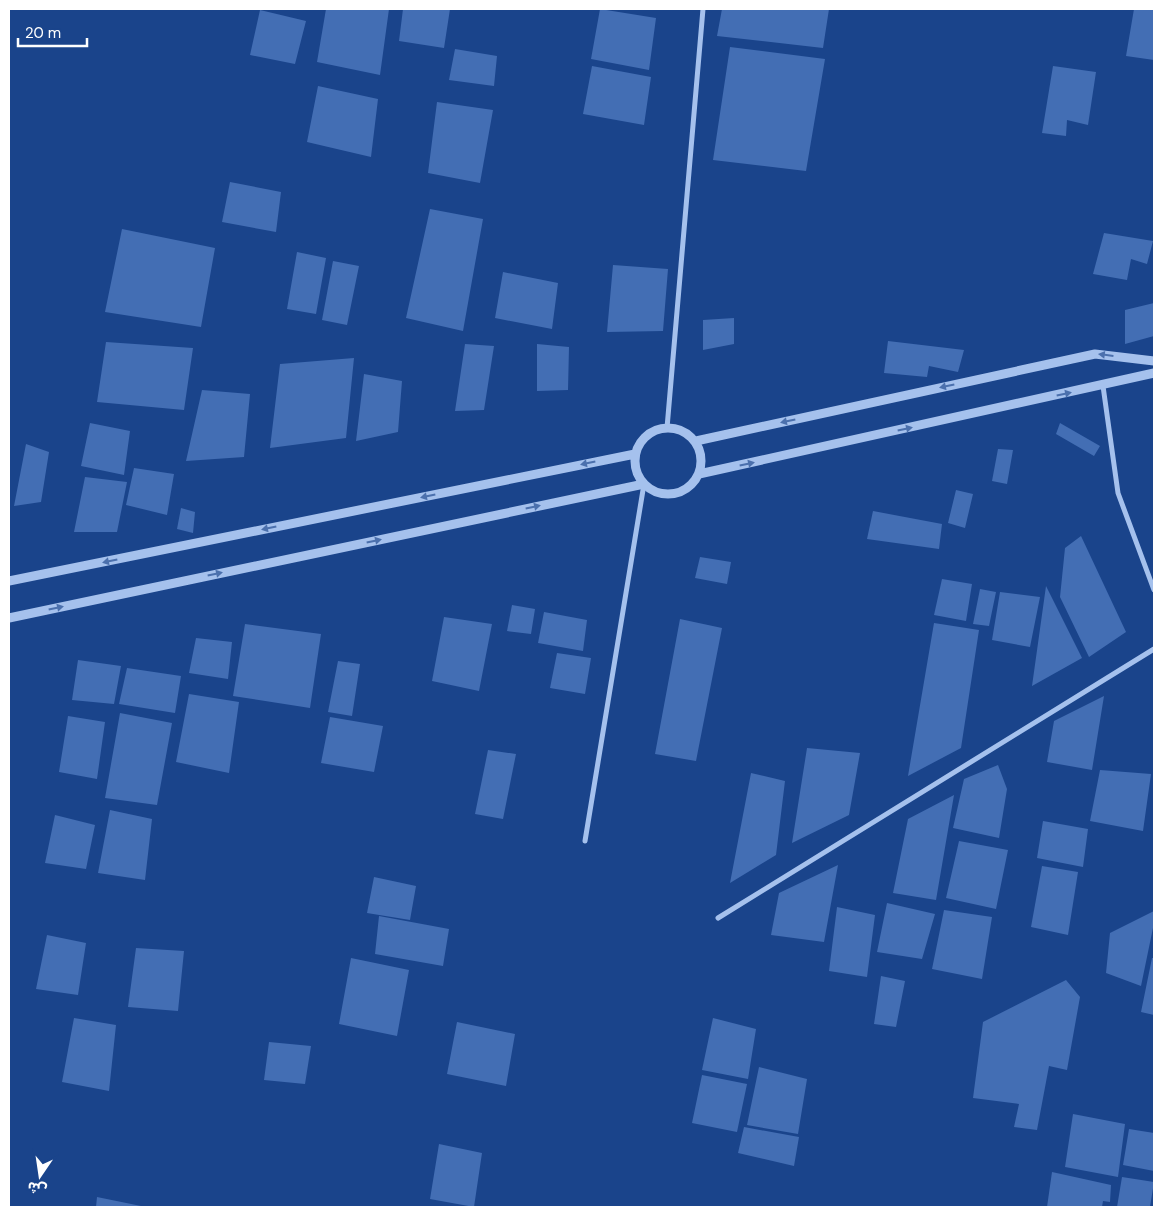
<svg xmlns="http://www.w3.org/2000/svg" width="1163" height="1216" viewBox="0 0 1163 1216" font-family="'DM Sans','Noto Sans Arabic',sans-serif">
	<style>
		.building { fill: #436eb4 }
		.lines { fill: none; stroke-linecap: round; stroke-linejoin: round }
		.minor { stroke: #a5c1ed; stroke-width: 5 }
		.tertiary { stroke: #a5c1ed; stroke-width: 9 }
		.oneway { fill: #4b70ad }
	</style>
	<rect width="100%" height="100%" fill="#1a448b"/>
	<path class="building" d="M 326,9 L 389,9 L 380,75 L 317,62 Z
		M 403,9 L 450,9 L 444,48 L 399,41 Z
		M 600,9 L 656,18 L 649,70 L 591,59 Z
		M 722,9 L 829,9 L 823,48 L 717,36 Z
		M 1134,9 L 1154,9 L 1154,60 L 1126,56 Z
		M 260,10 L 306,21 L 295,64 L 250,55 Z
		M 730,47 L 825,59 L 806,171 L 713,160 Z
		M 455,49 L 497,56 L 494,86 L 449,80 Z
		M 592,66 L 651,77 L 644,125 L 583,114 Z
		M 1053,66 L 1096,72 L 1088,125 L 1067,120 L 1066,136 L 1042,133 Z
		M 318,86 L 378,99 L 371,157 L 307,142 Z
		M 437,102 L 493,110 L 480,183 L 428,173 Z
		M 230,182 L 281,192 L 276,232 L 222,222 Z
		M 430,209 L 483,219 L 463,331 L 406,318 Z
		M 122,229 L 215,248 L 201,327 L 105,312 Z
		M 1104,233 L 1153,241 L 1147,264 L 1131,259 L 1127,280 L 1093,274 Z
		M 297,252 L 326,258 L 316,314 L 287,309 Z
		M 333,261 L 359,266 L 347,325 L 322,320 Z
		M 613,265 L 668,269 L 663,331 L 607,332 Z
		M 503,272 L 558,283 L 552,329 L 495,318 Z
		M 1154,303 L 1154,336 L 1125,344 L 1125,310 Z
		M 734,318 L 734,344 L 703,350 L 703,320 Z
		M 888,341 L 964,350 L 958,372 L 929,366 L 927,377 L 884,373 Z
		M 106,342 L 193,348 L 184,410 L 97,402 Z
		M 465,344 L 494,346 L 484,410 L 455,411 Z
		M 537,344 L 569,347 L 568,390 L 537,391 Z
		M 354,358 L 346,438 L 270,448 L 280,364 Z
		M 364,374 L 402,381 L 398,432 L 356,441 Z
		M 202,390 L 250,394 L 244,457 L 186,461 Z
		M 90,423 L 130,431 L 124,475 L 81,466 Z
		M 1060,423 L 1100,446 L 1094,456 L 1056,434 Z
		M 26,444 L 49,452 L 41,502 L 14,506 Z
		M 998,449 L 1013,450 L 1007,484 L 992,481 Z
		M 134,468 L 174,474 L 167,515 L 126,505 Z
		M 85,477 L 127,482 L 117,532 L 74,532 Z
		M 956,490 L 973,494 L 965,528 L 948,523 Z
		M 181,508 L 195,512 L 193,533 L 177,529 Z
		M 873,511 L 942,524 L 939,549 L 867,539 Z
		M 1081,536 L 1126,632 L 1089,657 L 1060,597 L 1065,548 Z
		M 700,557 L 731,562 L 727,584 L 695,578 Z
		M 942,579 L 972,584 L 966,621 L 934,615 Z
		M 1046,586 L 1082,658 L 1032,686 Z
		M 980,589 L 996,592 L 989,626 L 973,624 Z
		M 1000,592 L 1040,597 L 1030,647 L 992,640 Z
		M 512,605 L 535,609 L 531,634 L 507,631 Z
		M 544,612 L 587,620 L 583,651 L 538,643 Z
		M 444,617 L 492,624 L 479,691 L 432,681 Z
		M 680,619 L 722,628 L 696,761 L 655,754 Z
		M 934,623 L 979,630 L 961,748 L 908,776 Z
		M 245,624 L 321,634 L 310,708 L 233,696 Z
		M 196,638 L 232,642 L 228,679 L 189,673 Z
		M 557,653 L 591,658 L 585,694 L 550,688 Z
		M 78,660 L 121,666 L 114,704 L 72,700 Z
		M 338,661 L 360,664 L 352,716 L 328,712 Z
		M 127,668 L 181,676 L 175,713 L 119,704 Z
		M 189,694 L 239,702 L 229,773 L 176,762 Z
		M 1104,696 L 1092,770 L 1047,762 L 1054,721 Z
		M 120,713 L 172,723 L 157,805 L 105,798 Z
		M 68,716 L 105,722 L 97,779 L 59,772 Z
		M 330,717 L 383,726 L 374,772 L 321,763 Z
		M 807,748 L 860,753 L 849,815 L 792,843 Z
		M 488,750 L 516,754 L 503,819 L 475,814 Z
		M 998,765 L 1007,789 L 999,838 L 953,828 L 964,779 Z
		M 1100,770 L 1151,774 L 1143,831 L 1090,821 Z
		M 751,773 L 785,781 L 776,855 L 730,883 Z
		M 954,795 L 936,900 L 893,893 L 908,819 Z
		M 110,810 L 152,819 L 145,880 L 98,873 Z
		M 55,815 L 95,825 L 86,869 L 45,863 Z
		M 1043,821 L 1088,829 L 1083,867 L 1037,858 Z
		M 959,841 L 1008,850 L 996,909 L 946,898 Z
		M 838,865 L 824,942 L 771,935 L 779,893 Z
		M 1042,866 L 1078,872 L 1068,935 L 1031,927 Z
		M 374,877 L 416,886 L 410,920 L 367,913 Z
		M 887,903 L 935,914 L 922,959 L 877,952 Z
		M 837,907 L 875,915 L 867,977 L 829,971 Z
		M 944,910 L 992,917 L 982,979 L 932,969 Z
		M 1154,911 L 1154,923 L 1141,986 L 1106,973 L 1110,933 Z
		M 379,916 L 449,929 L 443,966 L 375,954 Z
		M 47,935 L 86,943 L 78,995 L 36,989 Z
		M 136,948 L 184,951 L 178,1011 L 128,1007 Z
		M 351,958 L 409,970 L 397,1036 L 339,1024 Z
		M 1152,958 L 1154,958 L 1154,1015 L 1141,1012 Z
		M 881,976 L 905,981 L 896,1027 L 874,1024 Z
		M 1066,980 L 1080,997 L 1067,1070 L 1049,1066 L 1037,1130 L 1014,1127 L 1019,1104 L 973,1098 L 983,1022 Z
		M 74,1018 L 116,1025 L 109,1091 L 62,1082 Z
		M 713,1018 L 756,1029 L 748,1079 L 702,1070 Z
		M 457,1022 L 515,1034 L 506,1086 L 447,1074 Z
		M 269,1042 L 311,1046 L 305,1084 L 264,1080 Z
		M 759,1067 L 807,1079 L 798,1134 L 747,1125 Z
		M 702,1075 L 747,1084 L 737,1132 L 692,1123 Z
		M 1073,1114 L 1125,1124 L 1118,1177 L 1065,1167 Z
		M 744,1127 L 799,1137 L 794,1166 L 738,1153 Z
		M 1129,1129 L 1154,1133 L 1154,1171 L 1123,1165 Z
		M 439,1144 L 482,1153 L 474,1207 L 430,1199 Z
		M 1052,1172 L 1111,1185 L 1110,1202 L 1103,1201 L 1102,1207 L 1047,1207 Z
		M 1122,1177 L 1154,1182 L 1150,1207 L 1117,1207 Z
		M 97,1197 L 141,1206 L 141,1207 L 96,1207 Z"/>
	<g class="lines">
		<path class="minor" d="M 1103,386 L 1118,493 L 1154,590
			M 667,428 L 703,9
			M 585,841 L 644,484
			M 718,918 L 1154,649"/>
		<path class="tertiary" d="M635 461a33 33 0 1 1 66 0a33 33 0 1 1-66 0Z
			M 696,441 L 1095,354 L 1154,361
			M 699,474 L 1154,373
			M 9,581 L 635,454
			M 9,618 L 644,484"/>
	</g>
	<defs><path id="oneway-solid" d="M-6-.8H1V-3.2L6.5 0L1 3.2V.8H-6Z" transform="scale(1.25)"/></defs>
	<g class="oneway">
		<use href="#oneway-solid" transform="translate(1106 355) rotate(-173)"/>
		<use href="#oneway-solid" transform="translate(947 386) rotate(168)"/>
		<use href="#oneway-solid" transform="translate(1064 394) rotate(-12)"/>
		<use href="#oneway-solid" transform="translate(788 421) rotate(168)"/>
		<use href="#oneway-solid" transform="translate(905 429) rotate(-12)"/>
		<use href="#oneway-solid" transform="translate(588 463) rotate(168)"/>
		<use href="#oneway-solid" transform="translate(747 464) rotate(-12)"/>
		<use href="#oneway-solid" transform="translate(428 496) rotate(168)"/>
		<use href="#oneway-solid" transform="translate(533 507) rotate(-12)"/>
		<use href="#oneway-solid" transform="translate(269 528) rotate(168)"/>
		<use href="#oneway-solid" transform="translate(374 541) rotate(-12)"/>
		<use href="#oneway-solid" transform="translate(110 561) rotate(168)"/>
		<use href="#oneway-solid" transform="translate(215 574) rotate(-12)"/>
		<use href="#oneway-solid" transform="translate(56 608) rotate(-12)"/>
	</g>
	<rect width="1163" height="1216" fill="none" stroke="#ffffff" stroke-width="20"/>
	<g transform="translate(40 1176) rotate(193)" stroke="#1a448b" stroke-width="4" paint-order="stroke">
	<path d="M0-4L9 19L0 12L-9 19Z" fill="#ffffff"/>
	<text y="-8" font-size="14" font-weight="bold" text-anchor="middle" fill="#ffffff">ش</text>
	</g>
	<path d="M18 38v8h69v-8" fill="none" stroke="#ffffff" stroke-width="2.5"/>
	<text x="25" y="38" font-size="15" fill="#ffffff" stroke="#1a448b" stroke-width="4" paint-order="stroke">20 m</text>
</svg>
